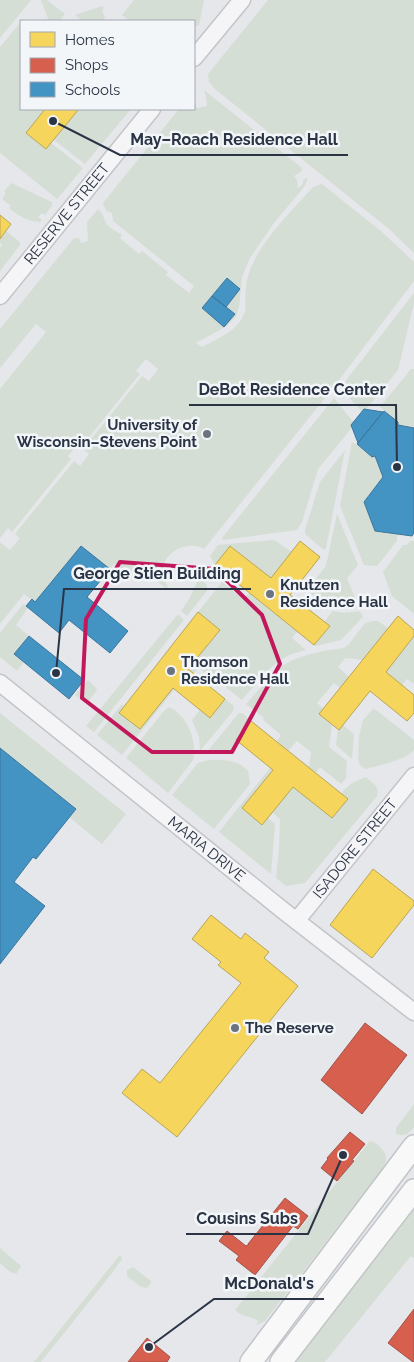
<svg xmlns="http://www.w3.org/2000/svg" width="414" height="1362" viewBox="0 0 414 1362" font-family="Raleway,sans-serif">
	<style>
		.green { fill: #d5ded5; fill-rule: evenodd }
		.homes { fill: #f6d55c; stroke: #b9a555 }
		.shops { fill: #d6604d; stroke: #a2534b }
		.schools { fill: #4393c3; stroke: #3c769d }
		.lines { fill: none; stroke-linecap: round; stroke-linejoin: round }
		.minor-casing { stroke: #c3c5c8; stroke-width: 19 }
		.major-casing { stroke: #c1c4c8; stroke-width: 24 }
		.minor { stroke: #f5f5f7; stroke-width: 16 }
		.major { stroke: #f8f8f8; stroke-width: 21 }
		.marked { fill: none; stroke: #c2185b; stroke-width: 4; stroke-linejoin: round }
		.poi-dot { fill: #6b737f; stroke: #f3f6f9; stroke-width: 2 }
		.labels { text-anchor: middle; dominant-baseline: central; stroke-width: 5; stroke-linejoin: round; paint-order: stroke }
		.street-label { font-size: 15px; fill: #2a3445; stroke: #f3f6f9 }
		.poi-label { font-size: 15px; font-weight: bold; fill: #2a3445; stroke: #f3f6f9; text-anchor: start }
		.leader { fill: none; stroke: #2a3445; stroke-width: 2 }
		.callout-dot { fill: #2a3445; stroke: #f3f6f9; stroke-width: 2 }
		.callout-label { font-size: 16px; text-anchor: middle; font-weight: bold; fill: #2a3445; stroke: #f3f6f9; stroke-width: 5; stroke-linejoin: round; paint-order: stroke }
	</style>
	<rect width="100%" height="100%" fill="#e5e7ea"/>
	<path class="green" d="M 0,0 L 31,0 L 0,38 Z
		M 41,0 L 47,0 L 65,14 L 59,21 L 49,21 Z
		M 134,0 L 204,0 L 199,25 L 194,27 L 194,21 L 130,21 L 122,15 Z
		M 268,0 L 414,0 L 414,253 L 389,229 L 215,89 L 209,82 L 208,74 Z
		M 102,6 L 104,8 L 102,11 L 105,17 L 102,21 L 82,21 L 75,15 Z
		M 21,22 L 21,109 L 45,109 L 27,133 L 46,149 L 51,143 L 83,168 L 57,199 L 0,153 L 0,47 Z
		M 204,90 L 302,168 L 301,172 L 294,176 L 297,180 L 298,188 L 303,184 L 303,180 L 307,178 L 307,181 L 304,187 L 274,223 L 250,258 L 242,277 L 239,307 L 236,317 L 225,327 L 196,343 L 202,347 C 217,339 240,330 245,311 C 246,304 245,295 246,288 C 246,277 252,265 257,255 C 272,230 294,208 313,187 L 322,184 L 382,232 L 414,262 L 414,281 L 333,388 L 204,549 C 190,540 165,550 163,568 C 162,575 167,584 169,591 L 146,572 L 137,582 L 114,564 L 110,569 L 81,546 L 35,602 L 24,594 L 0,624 L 0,542 L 10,550 L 20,538 L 15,534 L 74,461 L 80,466 L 89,454 L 83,449 L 142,376 L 149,381 L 158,369 L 146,359 L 136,371 L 140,374 L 81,447 L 77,445 L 68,456 L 71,459 L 12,532 L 8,528 L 0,538 L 0,389 L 46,332 L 36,324 L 0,368 L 0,329 L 74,238 L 79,238 L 81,243 L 88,241 L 87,222 L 98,209 C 103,213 103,217 106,223 C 108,227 118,232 122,235 L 120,238 L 139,254 L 142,251 L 168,272 L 166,275 L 189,293 L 194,286 L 113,221 L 112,213 L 106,211 L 103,203 L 179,109 L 194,109 L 194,101 L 197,108 L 207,106 L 206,97 ZM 227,278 L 240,289 L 226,307 L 235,314 L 224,326 L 202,308 Z
		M 79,109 L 131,109 L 85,164 L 54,140 Z
		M 11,183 L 52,202 L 52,206 L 45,215 L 42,213 L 38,217 L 42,220 L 40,222 C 27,221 19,216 9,208 L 11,206 L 2,199 L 6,193 L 4,192 Z
		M 6,231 L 20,242 L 20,245 L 0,271 L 0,248 L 2,245 L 0,243 L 0,239 Z
		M 414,293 L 414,303 L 398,370 L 363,413 L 340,388 Z
		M 411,369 L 414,369 L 414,428 L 398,425 L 398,422 L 380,407 Z
		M 334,398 L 355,424 L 318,469 L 302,522 L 297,530 L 223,540 L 222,538 Z
		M 352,442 L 375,456 L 383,477 L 364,502 L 375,531 L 399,534 L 397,538 L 397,541 L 377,566 L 364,565 L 340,506 Z
		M 345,450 L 326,548 L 324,550 L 305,534 L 305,530 L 320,482 Z
		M 337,514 L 358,565 L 347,578 L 357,603 L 354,606 C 339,608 315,604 308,589 L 326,566 Z
		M 274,540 L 292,552 L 271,578 L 231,546 L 215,565 L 210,556 L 218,545 Z
		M 410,541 L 414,541 L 414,614 L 392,596 L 383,572 L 403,545 L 407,545 Z
		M 199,578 L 207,585 L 207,591 L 187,616 L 181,611 L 189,599 Z
		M 222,582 L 243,599 L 249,593 L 297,632 L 292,638 L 306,650 C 298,652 291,654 284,658 C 267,668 254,686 242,700 L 223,685 L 222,687 L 213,679 L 208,685 L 202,681 L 207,674 L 199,668 L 194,673 L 188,669 L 220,630 L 198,612 Z
		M 23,604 L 28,608 L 16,625 L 29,636 L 14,654 L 24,662 L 17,671 L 0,657 L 0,633 Z
		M 333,611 L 344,613 L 360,611 L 363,617 L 341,640 L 316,646 L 314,645 L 329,626 L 324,622 Z
		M 178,614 L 184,620 L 94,732 L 86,726 Z
		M 373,621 L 378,621 L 388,628 L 363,660 L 345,658 L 338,667 L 349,677 L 340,688 L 334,683 L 317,703 L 324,709 L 320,714 L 332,725 L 329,747 L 347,761 L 346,778 L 341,784 L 320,767 L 315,773 L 309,767 L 311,752 L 297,741 L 288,751 L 277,741 L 281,735 L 263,720 L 264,718 L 246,704 L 277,669 C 297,655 320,651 344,648 L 349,644 L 365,623 Z
		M 414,636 L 414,684 L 407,679 L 402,685 L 386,672 Z
		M 88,680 L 95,687 L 97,690 L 88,702 L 85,703 L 75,695 Z
		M 173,688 L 174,690 L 122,755 L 97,735 L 122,704 L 124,707 L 119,713 L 140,729 Z
		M 225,699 L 234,706 L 233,711 L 200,751 L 199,737 L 192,720 L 200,710 L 211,718 Z
		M 169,707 C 187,715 198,741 193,760 L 168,793 L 126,758 L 164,711 Z
		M 373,709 L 376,710 L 414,740 C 414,743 414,746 414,749 C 411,759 376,766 365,769 L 360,765 L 358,759 L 359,736 L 363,720 Z
		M 0,713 L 126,814 L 102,844 L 69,817 L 76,809 L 0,748 Z
		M 239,713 L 242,713 L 251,721 L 236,740 L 239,743 L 230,754 L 222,753 L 205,754 Z
		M 343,725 L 354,734 L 352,759 L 336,745 L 338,729 L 339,730 Z
		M 209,760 C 223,759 239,760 248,771 L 250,784 L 214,829 L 172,795 L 198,763 Z
		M 270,768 L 273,770 L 242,808 L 262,825 L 268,818 L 275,824 L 271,874 L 219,832 Z
		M 366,777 C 372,783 380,786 377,796 L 305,883 L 286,886 L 276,878 L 279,849 L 280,819 L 272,812 L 293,787 L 332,818 L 348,799 L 341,794 C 351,782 352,783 366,777 Z
		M 414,1104 L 414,1127 C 409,1134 404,1137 396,1134 L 396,1128 Z
		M 370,1141 C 375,1143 378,1144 381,1148 C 393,1160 381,1171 373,1181 L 265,1321 L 256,1325 L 258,1321 C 250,1315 243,1318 235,1310 Z
		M 414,1203 L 414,1258 L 411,1256 L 325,1362 L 296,1362 L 297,1357 Z
		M 0,1248 L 21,1266 L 17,1273 C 11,1275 5,1267 0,1263 Z
		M 119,1256 L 121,1256 L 122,1259 L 112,1273 L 41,1362 L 34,1362 Z
		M 133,1267 L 151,1281 L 151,1283 L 147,1288 L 141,1287 L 127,1276 L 127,1270 Z"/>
	<path class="homes" d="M 45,109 L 79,109 L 46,149 L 26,133 Z
		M 0,215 L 11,224 L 0,239 Z
		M 300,541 L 320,557 L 290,595 L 330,626 L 314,645 L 215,565 L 230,546 L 271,578 Z
		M 198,612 L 220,630 L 188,669 L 225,699 L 210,718 L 173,688 L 140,729 L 119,713 Z
		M 398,616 L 414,630 L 414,636 L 386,672 L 414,695 L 414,713 L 407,721 L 370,691 L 339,730 L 319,714 Z
		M 251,721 L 348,799 L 332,818 L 293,787 L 262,825 L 242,808 L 273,770 L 236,740 Z
		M 373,869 L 414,901 L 414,905 L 372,958 L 330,925 Z
		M 211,915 L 241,939 L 245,933 L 269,952 L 264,958 L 298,986 L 177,1137 L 122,1093 L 142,1069 L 160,1083 L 241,983 L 218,965 L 221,962 L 192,939 Z"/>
	<path class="shops" d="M 365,1023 L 407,1055 L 362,1114 L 321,1080 Z
		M 350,1132 L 365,1144 L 352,1160 L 354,1161 L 337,1181 L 321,1168 L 328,1159 L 327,1158 Z
		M 285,1198 L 308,1216 L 298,1229 L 293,1226 L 255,1275 L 236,1260 L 239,1256 L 219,1241 L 227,1231 L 246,1246 L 249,1244 L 248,1244 Z
		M 414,1309 L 414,1362 L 413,1362 L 388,1343 Z
		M 147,1338 L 170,1357 L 167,1362 L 128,1362 Z"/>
	<path class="schools" d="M 227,278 L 240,289 L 226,307 L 212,296 Z
		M 212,296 L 235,314 L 224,327 L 202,308 Z
		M 364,409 L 383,412 L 358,443 L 351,425 Z
		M 384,411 L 398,422 L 398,425 L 414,428 L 414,533 L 412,536 L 375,531 L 364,502 L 383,477 L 375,456 L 372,457 L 357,444 Z
		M 81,546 L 110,569 L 87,597 L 128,631 L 110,653 L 69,620 L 59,633 L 26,606 L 32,599 L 35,602 Z
		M 29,636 L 84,680 L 69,699 L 14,654 Z
		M 0,748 L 76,809 L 36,859 L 33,857 L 14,882 L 45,906 L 0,964 Z"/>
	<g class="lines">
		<g class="minor-casing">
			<g id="minor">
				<path d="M 194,58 L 242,0"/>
				<path id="s1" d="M 0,296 L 152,109"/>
				<path id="s2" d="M 0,683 L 285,912 L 414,1012"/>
				<path id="s3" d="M 297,920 L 414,776"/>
			</g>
		</g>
		<g class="major-casing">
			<path id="major" d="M 251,1362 L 414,1146
				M 281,1362 L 414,1190"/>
		</g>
		<use href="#minor" class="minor"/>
		<use href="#major" class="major"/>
	</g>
	<path class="marked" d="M 120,562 L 215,569 L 262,615 L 280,664 L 232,752 L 152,752 L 82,698 L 86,619 Z"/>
	<g class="poi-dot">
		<circle cx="207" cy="434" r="5"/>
		<circle cx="270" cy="594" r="5"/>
		<circle cx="171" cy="671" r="5"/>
		<circle cx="235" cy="1028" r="5"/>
	</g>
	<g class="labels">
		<g class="street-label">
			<text stroke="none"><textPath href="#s1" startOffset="106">RESERVE STREET</textPath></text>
			<text stroke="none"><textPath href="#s2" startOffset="265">MARIA DRIVE</textPath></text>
			<text stroke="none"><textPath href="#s3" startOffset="92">ISADORE STREET</textPath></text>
		</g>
		<g class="poi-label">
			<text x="197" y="425" text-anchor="end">University of<tspan x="197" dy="17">Wisconsin–Stevens Point</tspan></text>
			<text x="280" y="585">Knutzen<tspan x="280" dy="17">Residence Hall</tspan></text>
			<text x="181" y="662">Thomson<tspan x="181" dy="17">Residence Hall</tspan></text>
			<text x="245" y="1028">The Reserve</text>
		</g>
	</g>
	<path class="leader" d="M53 121L120 155H348M397 467L396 405H189M56 673L64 589H251M343 1155L308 1234H186M149 1347L214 1299H324"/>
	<g class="callout-dot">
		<circle cx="53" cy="121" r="5"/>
		<circle cx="397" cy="467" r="5"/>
		<circle cx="56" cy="673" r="5"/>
		<circle cx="343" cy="1155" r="5"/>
		<circle cx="149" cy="1347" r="5"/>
	</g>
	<g class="callout-label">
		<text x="234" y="145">May–Roach Residence Hall</text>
		<text x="292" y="395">DeBot Residence Center</text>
		<text x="157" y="579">George Stien Building</text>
		<text x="247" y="1224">Cousins Subs</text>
		<text x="269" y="1289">McDonald's</text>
	</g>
	<rect x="20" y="20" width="175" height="90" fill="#f3f6f9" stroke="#a3a8b1"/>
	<rect x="30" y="32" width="25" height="15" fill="#f6d55c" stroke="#a3a8b1"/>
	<text x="65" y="45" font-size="15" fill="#2a3445">Homes</text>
	<rect x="30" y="58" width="25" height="15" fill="#d6604d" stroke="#a3a8b1"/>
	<text x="65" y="70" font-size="15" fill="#2a3445">Shops</text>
	<rect x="30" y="82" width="25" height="15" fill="#4393c3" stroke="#a3a8b1"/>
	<text x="65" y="95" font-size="15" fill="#2a3445">Schools</text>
</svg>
